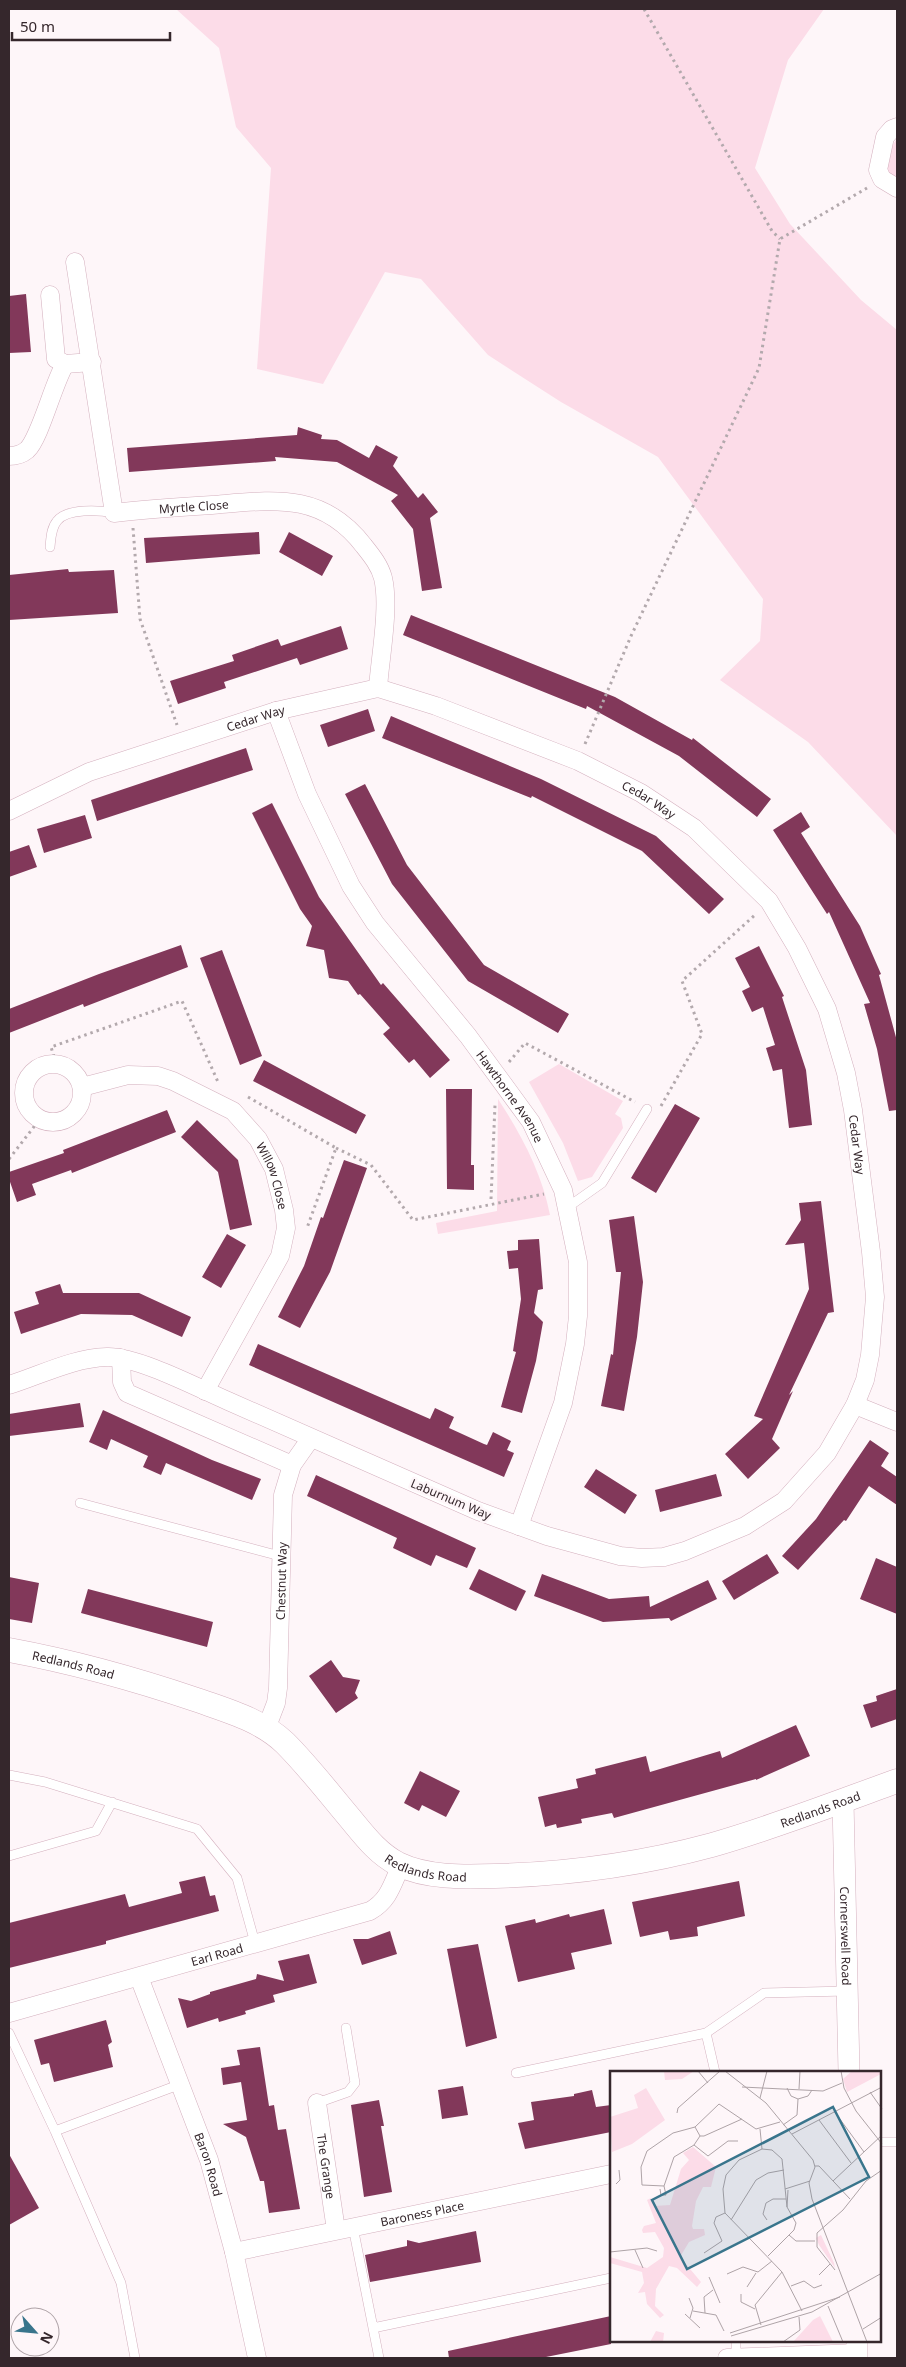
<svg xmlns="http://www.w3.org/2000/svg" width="906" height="2367" viewBox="0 0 906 2367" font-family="'Noto Sans',sans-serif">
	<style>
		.green { fill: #fcdce8 }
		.building { fill: #82385a }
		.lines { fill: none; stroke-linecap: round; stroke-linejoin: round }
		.service-casing { stroke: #d4b0be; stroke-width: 10 }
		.minor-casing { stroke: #d4b0be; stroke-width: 19 }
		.tertiary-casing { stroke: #d4b0be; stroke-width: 22 }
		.secondary-casing { stroke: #d4b0be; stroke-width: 25 }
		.path { stroke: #b3a9ad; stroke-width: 3; stroke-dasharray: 2.5 4; stroke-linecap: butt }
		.service { stroke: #fff; stroke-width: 9 }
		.minor { stroke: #fff; stroke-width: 18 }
		.tertiary { stroke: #fff; stroke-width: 21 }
		.secondary { stroke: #fff; stroke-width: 24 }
		.labels { text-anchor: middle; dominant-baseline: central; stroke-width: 5; stroke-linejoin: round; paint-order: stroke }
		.street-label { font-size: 12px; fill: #35272c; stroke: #fef6f9 }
		.inset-road { fill: none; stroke: #aea3a7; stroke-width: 1 }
		.view { fill: #39758c; fill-opacity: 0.15; stroke: #39758c; stroke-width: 2.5 }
		.inset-edge { fill: none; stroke: #35272c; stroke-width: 2.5 }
	</style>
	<rect width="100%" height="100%" fill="#fef6f9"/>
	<path class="green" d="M 176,9 L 824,9 L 788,60 L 755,168 L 790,224 L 861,300 L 897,330 L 897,836 L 808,742 L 720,680 L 760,641 L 763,599 L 658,457 L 561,402 L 488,355 L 421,279 L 385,272 L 323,384 L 257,369 L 271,168 L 236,127 L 219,48 Z
		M 897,139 L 897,179 C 894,176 890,174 888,171 C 885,162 891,145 897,139 Z
		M 559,1064 L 623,1101 L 615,1114 L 621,1118 L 623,1128 L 592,1177 L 578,1181 L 563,1143 L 529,1082 Z
		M 498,1099 C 521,1134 542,1173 550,1215 L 438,1234 L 436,1223 L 497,1211 Z"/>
	<path class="building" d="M 26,294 L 31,352 L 9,353 L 9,296 Z
		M 298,427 L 322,435 L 321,439 L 337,440 L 369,458 L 376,445 L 398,457 L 393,466 L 418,498 L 423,493 L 438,512 L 430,518 L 442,588 L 422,591 L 413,529 L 391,501 L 398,495 L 337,462 L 275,457 L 276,461 L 129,472 L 127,448 L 297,435 Z
		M 259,532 L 260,554 L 146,563 L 144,538 Z
		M 289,532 L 333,556 L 322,576 L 279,552 Z
		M 68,569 L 69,572 L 114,570 L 118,613 L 9,620 L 9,575 Z
		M 411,615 L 615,697 L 692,740 L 693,738 L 771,799 L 757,817 L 679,756 L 587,706 L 586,709 L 403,635 Z
		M 341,626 L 348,649 L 300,665 L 297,658 L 224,682 L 226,688 L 178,704 L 170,681 L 234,661 L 232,655 L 278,639 L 281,646 Z
		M 368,709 L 375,731 L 328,747 L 320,725 Z
		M 391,716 L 541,779 L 656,836 L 724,899 L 709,914 L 642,851 L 532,796 L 531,798 L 382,738 Z
		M 246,748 L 253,770 L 97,821 L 91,800 Z
		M 365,784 L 407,865 L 484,965 L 569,1014 L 558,1033 L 468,981 L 392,884 L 345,794 Z
		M 272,803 L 319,897 L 381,985 L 383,983 L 450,1060 L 430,1078 L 414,1059 L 409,1063 L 383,1034 L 390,1028 L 360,994 L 358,995 L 348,981 L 329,978 L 324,950 L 306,946 L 312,926 L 300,909 L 252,813 Z
		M 801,812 L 810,827 L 801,833 L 860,926 L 881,974 L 879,975 L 897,1041 L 897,1110 L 889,1111 L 877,1049 L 864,1004 L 870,1003 L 829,912 L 827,914 L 773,830 Z
		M 85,815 L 92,838 L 44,853 L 37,829 Z
		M 29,845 L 37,867 L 9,877 L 9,852 Z
		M 181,945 L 188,967 L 84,1007 L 83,1004 L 9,1033 L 9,1009 L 99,974 Z
		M 759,946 L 784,996 L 782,997 L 806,1070 L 812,1125 L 789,1128 L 782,1069 L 773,1071 L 766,1048 L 775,1045 L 763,1007 L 752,1012 L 742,991 L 750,987 L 735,958 Z
		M 222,950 L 262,1056 L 240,1065 L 200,958 Z
		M 264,1060 L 366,1115 L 356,1134 L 253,1081 Z
		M 446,1089 L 472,1089 L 471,1165 L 474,1165 L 474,1190 L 447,1189 Z
		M 675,1104 L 700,1118 L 656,1193 L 631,1178 Z
		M 167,1110 L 176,1132 L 72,1173 L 71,1170 L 32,1184 L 36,1195 L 17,1202 L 9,1179 L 9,1172 L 64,1153 L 63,1150 Z
		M 197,1120 L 238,1160 L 252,1225 L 230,1230 L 218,1172 L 181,1137 Z
		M 344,1160 L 367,1168 L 330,1272 L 300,1328 L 278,1317 L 304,1266 L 321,1217 L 323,1218 Z
		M 821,1201 L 834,1312 L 828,1313 L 789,1395 L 793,1391 L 772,1439 L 780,1448 L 748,1479 L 725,1454 L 763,1419 L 754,1416 L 809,1289 L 804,1243 L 785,1245 L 801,1220 L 799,1203 Z
		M 634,1216 L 643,1282 L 637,1337 L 624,1411 L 601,1406 L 611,1354 L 613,1355 L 621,1272 L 616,1272 L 609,1220 Z
		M 227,1234 L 246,1245 L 221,1288 L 202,1277 Z
		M 539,1239 L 543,1289 L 538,1290 L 534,1313 L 543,1322 L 536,1361 L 522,1413 L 501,1407 L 516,1352 L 513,1351 L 521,1299 L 518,1268 L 509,1269 L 507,1251 L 518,1250 L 518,1240 Z
		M 60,1284 L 63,1293 L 139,1293 L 191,1317 L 182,1337 L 132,1315 L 81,1314 L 21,1334 L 14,1312 L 39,1304 L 35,1292 Z
		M 258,1344 L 430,1419 L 435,1408 L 454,1417 L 449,1428 L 484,1444 L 487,1445 L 493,1432 L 511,1441 L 507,1450 L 514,1453 L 504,1477 L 249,1365 Z
		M 80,1403 L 84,1427 L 9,1436 L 9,1414 Z
		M 103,1410 L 212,1460 L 261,1479 L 252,1500 L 166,1463 L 161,1475 L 143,1467 L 148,1456 L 111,1439 L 107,1450 L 89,1442 Z
		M 870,1440 L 889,1453 L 881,1466 L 897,1477 L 897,1505 L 869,1486 L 846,1521 L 844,1520 L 798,1570 L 782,1556 L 816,1519 Z
		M 596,1469 L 637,1495 L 625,1514 L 584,1487 Z
		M 716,1474 L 722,1496 L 660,1512 L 655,1490 Z
		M 316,1475 L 476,1548 L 467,1568 L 436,1555 L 431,1566 L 414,1558 L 393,1548 L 397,1538 L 307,1496 Z
		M 767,1554 L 779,1573 L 734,1600 L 722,1581 Z
		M 876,1558 L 897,1567 L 897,1614 L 860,1599 Z
		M 479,1569 L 526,1591 L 516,1611 L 469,1589 Z
		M 542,1574 L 609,1599 L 649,1596 L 650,1607 L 708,1580 L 717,1599 L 671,1621 L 669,1618 L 603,1622 L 534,1596 Z
		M 9,1577 L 39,1583 L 32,1623 L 9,1619 Z
		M 88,1589 L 213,1622 L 207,1647 L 81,1613 Z
		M 331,1660 L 343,1677 L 360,1680 L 355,1693 L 358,1698 L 336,1713 L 309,1676 Z
		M 897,1689 L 897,1719 L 871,1728 L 863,1705 L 877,1701 L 876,1696 Z
		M 796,1725 L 810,1756 L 756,1780 L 756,1779 L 614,1818 L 612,1813 L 581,1819 L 582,1823 L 557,1828 L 556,1824 L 545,1827 L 538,1797 L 578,1788 L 576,1779 L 596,1774 L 595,1769 L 646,1756 L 650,1772 L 720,1751 L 722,1758 Z
		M 420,1771 L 460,1791 L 446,1817 L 422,1805 L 419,1811 L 404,1803 Z
		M 205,1876 L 210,1896 L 215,1895 L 219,1911 L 106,1941 L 106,1944 L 9,1968 L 9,1923 L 125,1894 L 129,1907 L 182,1893 L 179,1882 Z
		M 739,1881 L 745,1916 L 697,1927 L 698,1936 L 670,1940 L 668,1931 L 640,1937 L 632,1902 Z
		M 604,1909 L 612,1944 L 571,1953 L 575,1969 L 518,1982 L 505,1926 L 535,1919 L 536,1923 L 569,1914 L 570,1917 Z
		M 390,1931 L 397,1954 L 362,1965 L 353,1939 L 368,1939 Z
		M 478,1944 L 497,2038 L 466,2047 L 447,1949 Z
		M 309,1954 L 317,1983 L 273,1995 L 275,2002 L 245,2011 L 246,2014 L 219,2022 L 218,2018 L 187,2028 L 178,1998 L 191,2001 L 210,1994 L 210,1992 L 256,1979 L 257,1974 L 284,1981 L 278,1961 Z
		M 106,2020 L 112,2042 L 108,2045 L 113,2067 L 54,2082 L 49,2063 L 41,2065 L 34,2040 Z
		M 260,2047 L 269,2106 L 274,2105 L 278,2130 L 286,2129 L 300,2209 L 269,2213 L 264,2181 L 260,2181 L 246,2137 L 223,2124 L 247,2120 L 241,2082 L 223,2085 L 221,2068 L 240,2065 L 237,2050 Z
		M 463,2086 L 468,2115 L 442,2119 L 438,2090 Z
		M 592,2090 L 596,2107 L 611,2105 L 611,2132 L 525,2149 L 518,2123 L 534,2120 L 531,2102 L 574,2096 L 574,2094 Z
		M 379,2100 L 384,2126 L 381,2126 L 392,2192 L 364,2197 L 351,2105 Z
		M 9,2154 L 39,2208 L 9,2225 Z
		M 476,2231 L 481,2262 L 370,2282 L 365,2255 L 407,2246 L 407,2240 L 419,2243 Z
		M 611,2316 L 611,2344 L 541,2358 L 449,2358 L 448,2351 Z"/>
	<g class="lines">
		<g class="service-casing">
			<path id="service" d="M 50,547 C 51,538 51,528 57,521 C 67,508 99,510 114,513
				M 568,1207 L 602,1183 L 647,1109
				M 80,1503 L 280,1556
				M 9,1775 L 45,1782 L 197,1829 L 237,1878 L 255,1943
				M 9,1856 L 96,1831 L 112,1802
				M 9,2033 L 55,2131 L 121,2283 L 135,2358
				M 706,2033 L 715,2072
				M 516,2073 L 706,2033 L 764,1993 L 847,1991
				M 317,2103 L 348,2092 L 355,2083 L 346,2028
				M 55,2131 L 181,2084
				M 880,2142 L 897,2142
				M 353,2227 L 379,2358
				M 373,2328 L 611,2278
				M 736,2341 L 736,2358"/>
		</g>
		<g class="minor-casing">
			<g id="minor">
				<path d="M 897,127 L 892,129 L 885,137 L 878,170 L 882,179 L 897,188"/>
				<path id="s1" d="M 75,262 L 114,513 C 146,509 179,507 212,505 C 273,500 322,491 364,546 C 372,556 380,566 383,578 C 390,607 380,658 378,688"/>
				<path d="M 50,295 L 56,359 L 65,364 L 92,362"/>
				<path d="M 9,456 C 16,456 21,455 27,450 C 40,438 53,384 65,364"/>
				<path id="s2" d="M 276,711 L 307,794 L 351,886 L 375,923 L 468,1036 L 531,1122 L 563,1190 L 578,1262 L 578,1316 L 575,1344 L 563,1403 L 519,1526"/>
				<path id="s3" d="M 9,811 L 89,772 L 276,711 L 378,688 L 436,706 L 578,761 L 641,793 L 694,828 L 769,901 L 797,948 L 827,1009 L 846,1073 L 853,1110 L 871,1252 L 875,1297 L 870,1355 L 865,1380 L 855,1405 L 827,1453 L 784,1501 L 745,1526 L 685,1551 L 664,1557 L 642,1558 L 620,1556 L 547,1536 L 478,1511 C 395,1474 311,1438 228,1401 C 198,1388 137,1356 107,1357 C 73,1358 41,1375 9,1385"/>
				<circle cx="53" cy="1093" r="29"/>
				<path id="s4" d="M 82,1087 L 128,1075 L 158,1076 L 173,1081 L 233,1111 L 258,1139 L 274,1169 L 284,1210 L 286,1228 L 280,1256 L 205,1391"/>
				<path d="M 121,1358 L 122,1382 L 127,1393 L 292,1465"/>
				<path d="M 855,1405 L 897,1422"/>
				<path id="s5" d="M 266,1729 L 276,1703 L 278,1688 L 283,1495 L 292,1465 L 311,1438"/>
				<path id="s6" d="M 139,1977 L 209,2160 L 234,2252 L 257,2358"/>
				<path id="s7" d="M 9,2013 L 370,1911 C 389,1900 392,1885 401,1865"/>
				<path id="s8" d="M 317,2103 L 336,2230"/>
				<path id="s9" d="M 234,2252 L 611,2174"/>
				<path d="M 727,2358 L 857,2353"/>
			</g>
		</g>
		<g class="tertiary-casing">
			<g id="tertiary">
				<path id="s10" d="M 843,1801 L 849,2072"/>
				<path d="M 857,2341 L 857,2358"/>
			</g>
		</g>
		<g class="secondary-casing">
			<g id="secondary">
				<path id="s11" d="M 9,1650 C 74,1662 135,1679 197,1700 C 228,1711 261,1720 285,1743 C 308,1766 328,1792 349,1817 C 364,1835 377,1853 398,1864 C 427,1878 464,1877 495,1876 C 568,1874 642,1864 712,1845 C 775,1827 836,1803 897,1781"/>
			</g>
		</g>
		<path class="path" d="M 644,9 L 772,231 L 780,239
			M 133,528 L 140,619 L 177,725
			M 585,744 L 631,636 L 759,368 L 780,239 L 867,188
			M 509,1062 L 525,1043 L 635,1102
			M 56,1063 L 51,1047 L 182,1001 L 218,1082
			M 248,1097 L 336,1148 L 307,1228
			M 661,1106 L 702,1034 L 682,981 L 756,914
			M 336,1148 L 371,1165 L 413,1220 L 544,1194
			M 9,1159 L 40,1119
			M 491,1199 L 495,1105"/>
		<use href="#service" class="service"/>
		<use href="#minor" class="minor"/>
		<use href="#tertiary" class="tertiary"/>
		<use href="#secondary" class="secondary"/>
	</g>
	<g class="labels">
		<g class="street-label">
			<text stroke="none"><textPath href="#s1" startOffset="334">Myrtle Close</textPath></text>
			<text stroke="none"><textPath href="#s3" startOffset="264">Cedar Way</textPath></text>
			<text stroke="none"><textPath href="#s3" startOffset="684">Cedar Way</textPath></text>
			<text stroke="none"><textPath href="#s2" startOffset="455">Hawthorne Avenue</textPath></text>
			<text stroke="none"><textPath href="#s3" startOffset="1104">Cedar Way</textPath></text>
			<text stroke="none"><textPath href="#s4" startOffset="238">Willow Close</textPath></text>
			<text transform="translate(451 1499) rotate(23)">Laburnum Way</text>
			<text stroke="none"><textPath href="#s5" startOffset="150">Chestnut Way</textPath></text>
			<text stroke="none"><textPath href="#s11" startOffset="66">Redlands Road</textPath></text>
			<text stroke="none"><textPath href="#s11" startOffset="892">Redlands Road</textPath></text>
			<text stroke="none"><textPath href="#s11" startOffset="488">Redlands Road</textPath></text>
			<text stroke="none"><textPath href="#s10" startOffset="135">Cornerswell Road</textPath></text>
			<text stroke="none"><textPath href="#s7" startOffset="216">Earl Road</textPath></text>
			<text stroke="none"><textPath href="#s6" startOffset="200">Baron Road</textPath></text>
			<text stroke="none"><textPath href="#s8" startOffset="64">The Grange</textPath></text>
			<text stroke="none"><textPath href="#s9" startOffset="192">Baroness Place</textPath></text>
		</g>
	</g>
	<g transform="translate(610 2071)">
		<rect width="271" height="271" fill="#fef6f9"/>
		<path d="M 54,0 L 84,0 L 72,8 L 55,9 ZM 242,0 L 271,0 L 271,3 L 237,21 L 233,8 ZM 36,17 L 55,49 L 22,73 L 2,81 L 0,46 L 28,37 L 24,24 ZM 83,76 L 106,96 L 101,116 L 93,116 L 86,130 L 82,155 L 83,158 L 94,158 L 95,164 L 79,171 L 70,186 L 91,211 L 87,216 L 67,197 L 59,195 L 46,218 L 45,235 L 54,244 L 50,247 L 37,233 L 35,221 L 28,222 L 34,212 L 32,201 L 0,192 L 0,186 L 37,197 L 53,186 L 54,177 L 45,161 L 33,162 L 32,159 L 34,155 L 46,152 L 37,129 L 41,127 L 44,135 L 60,134 L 71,98 L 79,89 L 73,82 ZM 211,164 L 224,192 L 225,197 L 209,174 L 206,167 ZM 210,245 L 223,271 L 183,271 L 203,249 ZM 46,260 L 54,262 L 53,271 L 40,271 Z" fill="#fcdce8"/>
		<path class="inset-road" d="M 88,0 L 98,12M 115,0 L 156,32 L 203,89 L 205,96 L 199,112 L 202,128 L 257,271M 231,0 L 234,17 L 246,40 L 272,73M 132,16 L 213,20 L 232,12M 177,17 L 181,25 L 188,28 L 198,25 L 202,19M 189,18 L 190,0M 260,21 L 272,38M 150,27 L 157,0M 224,40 L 254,81M 67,42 L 68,37 L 110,0M 209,49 L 241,92M 173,54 L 187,44 L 188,28M 85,56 L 63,62 L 37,80 L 31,96 L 32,114 L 54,115 L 64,86 L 84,74 L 90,65M 85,56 L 109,33 L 146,58 L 170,51M 85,56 L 90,65 L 94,65 L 132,48M 150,58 L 152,78M 182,63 L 272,16M 84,74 L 98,85 L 118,70 L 128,70M 205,95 L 209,95 L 240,128M 223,110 L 272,64M 6,113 L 10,109 L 9,99M 50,118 L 51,124 L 56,124 L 54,115M 175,118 L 200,110M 177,136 L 178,119M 121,149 L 146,109 L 158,102 L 174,99M 157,149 L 153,143 L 156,132 L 163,128 L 176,128M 179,164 L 186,170 L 205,170M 25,179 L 33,197M 0,181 L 37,177 L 47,180M 94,182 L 112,170 L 104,152 L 106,146 L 115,142M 158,185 L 184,159 L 186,152 L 177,136 L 172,88 L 162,79 L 152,78 L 129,89 L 116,104 L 113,118 L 115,142 L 172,201 L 192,240M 225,199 L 207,176 L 207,162 L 233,139 L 256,110 L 272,99M 117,203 L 133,196 L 148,201 L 162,190M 209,204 L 220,193M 99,206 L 110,232M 181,215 L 194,210 L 204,217 L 212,214M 137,216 L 146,202M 131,223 L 131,231 L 145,238M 79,227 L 83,237 L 80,247M 218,235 L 233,271M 83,240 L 106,244 L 114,260M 95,242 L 94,226 L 103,219M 75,243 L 90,257M 151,254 L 145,234 L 172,201M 253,258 L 272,246M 120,262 L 230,226M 121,265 L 202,241 L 272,202M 173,271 L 190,259 L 189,246"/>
		<path class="view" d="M 223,36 L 259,106 L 77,198 L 42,129 Z"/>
		<rect width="271" height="271" class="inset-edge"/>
	</g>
	<rect width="906" height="2367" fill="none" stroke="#35272c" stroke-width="20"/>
	<g transform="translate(35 2332) rotate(117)"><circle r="24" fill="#fef6f9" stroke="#aea3a7"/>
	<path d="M0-4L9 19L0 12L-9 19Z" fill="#39758c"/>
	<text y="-8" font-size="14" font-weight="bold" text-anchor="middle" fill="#35272c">N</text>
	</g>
	<path d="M12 32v8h158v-8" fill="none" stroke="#35272c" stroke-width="2.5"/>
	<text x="20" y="32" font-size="15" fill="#35272c" stroke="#fef6f9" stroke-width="4" paint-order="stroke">50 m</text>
</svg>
